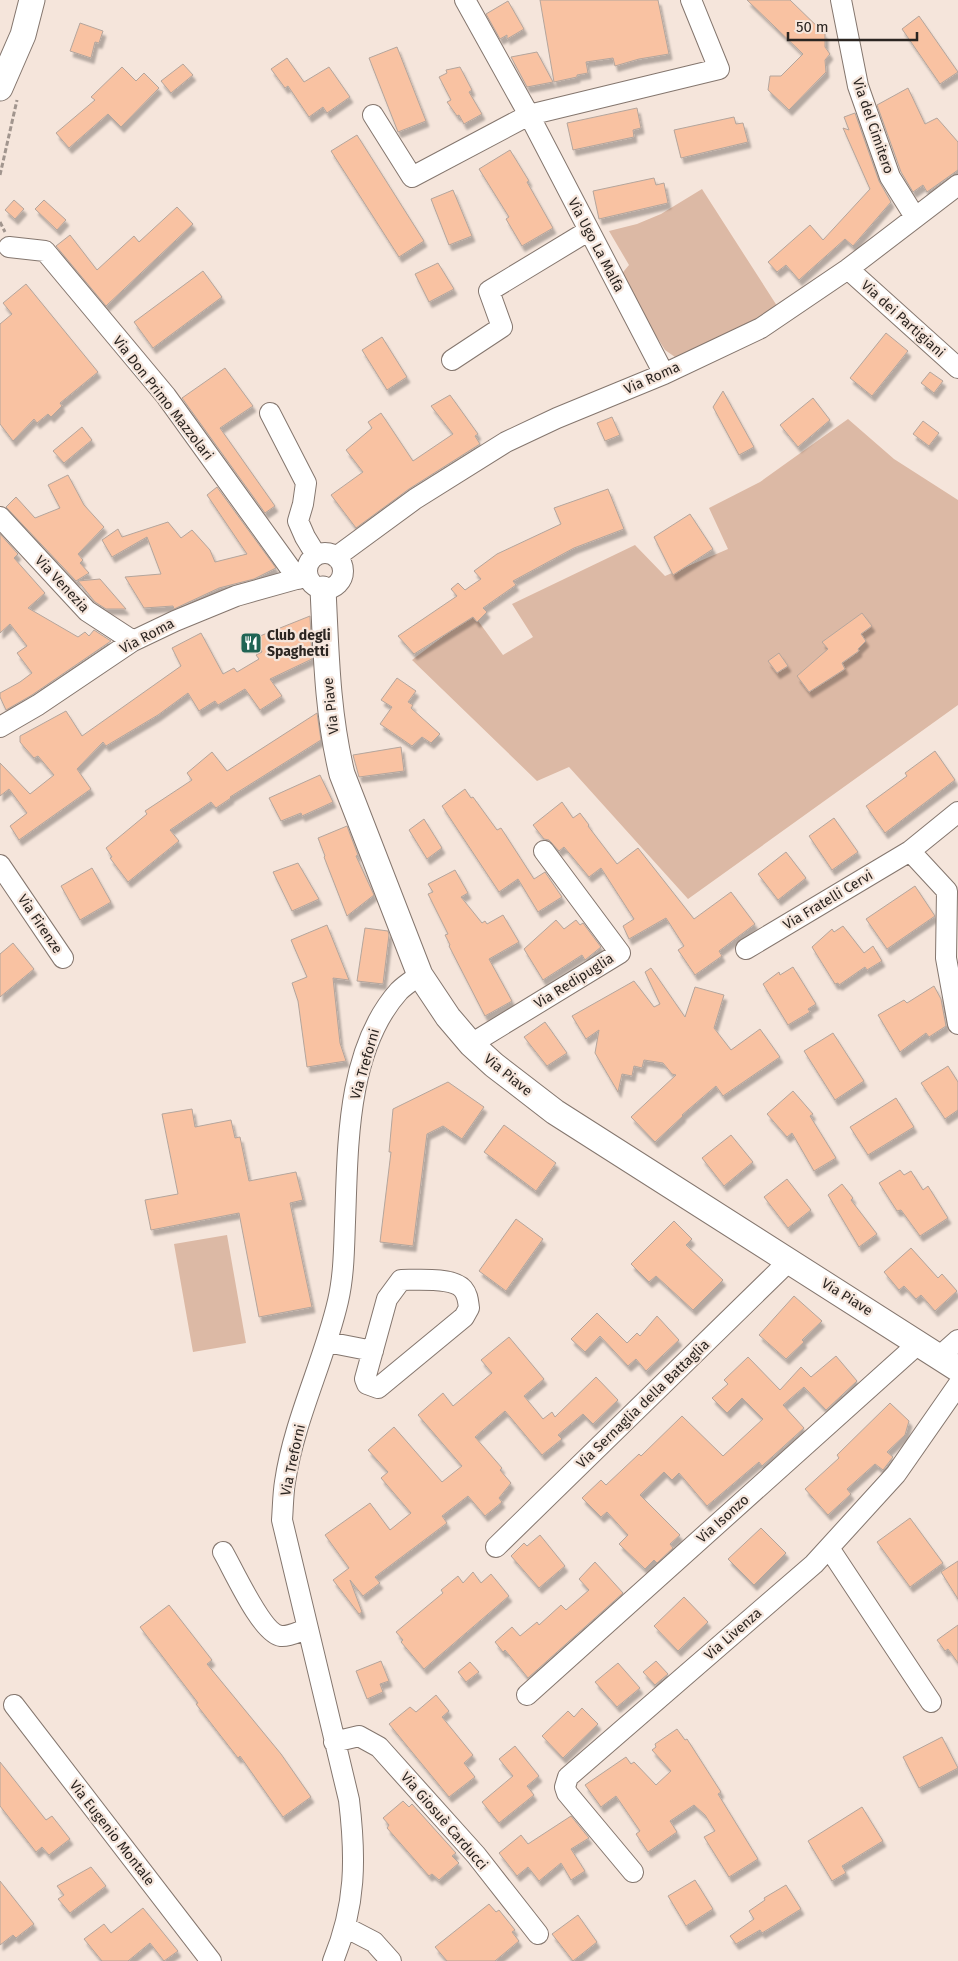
<svg xmlns="http://www.w3.org/2000/svg" width="958" height="1961" viewBox="0 0 958 1961" font-family="'Fira Sans',sans-serif">
	<style>
		.green { fill: #dcb9a5 }
		.building { fill: #f9c2a2; stroke: #b4a59c; filter: url(#shadow) }
		.lines { fill: none; stroke-linecap: round; stroke-linejoin: round }
		.minor-casing { stroke: #84766e; stroke-width: 22 }
		.major-casing { stroke: #84766e; stroke-width: 27 }
		.path { stroke: #a1958e; stroke-width: 3; stroke-dasharray: 5 2.5; stroke-linecap: butt }
		.minor { stroke: #fff; stroke-width: 20 }
		.major { stroke: #fff; stroke-width: 25 }
		.labels { text-anchor: middle; dominant-baseline: central; stroke-width: 4.5; stroke-linejoin: round; paint-order: stroke }
		.street-label { font-size: 14px; fill: #2b2521; stroke: #f5e5db }
		.poi-label { font-size: 14px; font-weight: bold; fill: #2b2521; stroke: #f5e5db; text-anchor: start }
	</style>
	<defs>
		<filter id="shadow"><feDropShadow dx="3" dy="5.5" stdDeviation="1" flood-color="#0004"/></filter>
	</defs>
	<rect width="100%" height="100%" fill="#f5e5db"/>
	<path class="green" d="M 702,189 L 779,309 L 685,360 L 675,357 L 665,350 L 619,277 L 629,265 L 609,231 L 637,224 L 661,214 Z
		M 848,419 L 894,459 L 958,500 L 958,705 L 688,899 L 569,767 L 537,781 L 412,660 L 473,614 L 503,655 L 533,637 L 512,604 L 635,545 L 665,576 L 728,549 L 709,508 L 760,482 Z
		M 227,1235 L 246,1343 L 193,1352 L 174,1244 Z"/>
	<path class="building" d="M 540,0 L 658,0 L 669,54 L 639,59 L 615,66 L 613,58 L 586,62 L 588,73 L 577,75 L 577,77 L 554,82 Z
		M 747,0 L 790,0 L 825,34 L 825,47 L 830,54 L 825,60 L 826,72 L 789,110 L 768,90 L 770,76 L 781,76 L 803,54 Z
		M 508,1 L 524,29 L 507,39 L 507,35 L 500,39 L 486,14 Z
		M 919,16 L 958,72 L 940,84 L 902,29 Z
		M 80,23 L 103,31 L 99,43 L 95,42 L 91,58 L 70,51 Z
		M 397,47 L 426,121 L 398,132 L 369,58 Z
		M 537,52 L 553,82 L 527,87 L 511,57 Z
		M 287,58 L 304,82 L 329,67 L 350,97 L 327,113 L 323,107 L 309,117 L 288,86 L 285,88 L 271,69 Z
		M 183,64 L 193,75 L 171,93 L 161,81 Z
		M 122,67 L 136,81 L 144,73 L 159,88 L 121,127 L 108,114 L 69,148 L 56,133 L 95,100 L 91,97 Z
		M 460,67 L 472,90 L 469,92 L 482,114 L 464,124 L 459,115 L 457,116 L 447,102 L 451,100 L 439,77 L 447,73 L 446,70 Z
		M 908,88 L 925,124 L 937,118 L 958,142 L 958,170 L 927,192 L 923,185 L 913,192 L 901,172 L 877,105 Z
		M 637,108 L 641,128 L 633,130 L 634,137 L 573,150 L 567,123 Z
		M 855,113 L 879,181 L 891,202 L 853,246 L 845,239 L 799,280 L 786,265 L 777,272 L 768,262 L 810,225 L 823,240 L 870,189 L 843,128 L 849,130 L 844,117 Z
		M 734,117 L 736,124 L 743,123 L 748,142 L 681,158 L 674,130 Z
		M 357,135 L 424,241 L 399,257 L 331,151 Z
		M 510,150 L 529,181 L 527,182 L 553,228 L 522,246 L 506,219 L 509,217 L 479,169 Z
		M 654,178 L 656,185 L 664,183 L 668,203 L 599,219 L 593,191 Z
		M 453,190 L 472,236 L 449,245 L 431,199 Z
		M 14,200 L 24,209 L 15,219 L 5,210 Z
		M 44,200 L 66,220 L 57,230 L 35,209 Z
		M 177,207 L 193,224 L 106,306 L 56,246 L 70,235 L 97,270 L 134,236 L 139,242 Z
		M 438,263 L 454,289 L 429,302 L 415,274 Z
		M 203,271 L 222,297 L 153,348 L 134,322 Z
		M 26,284 L 98,372 L 60,403 L 62,406 L 51,417 L 48,414 L 37,423 L 34,419 L 13,441 L 0,424 L 0,324 L 12,314 L 3,303 Z
		M 886,333 L 908,351 L 872,396 L 850,378 Z
		M 382,337 L 407,377 L 387,390 L 362,350 Z
		M 225,368 L 253,406 L 220,428 L 275,506 L 265,513 L 182,398 Z
		M 930,372 L 943,381 L 934,393 L 921,383 Z
		M 723,391 L 754,447 L 739,455 L 713,407 Z
		M 450,395 L 478,434 L 475,436 L 480,444 L 409,489 L 356,528 L 331,495 L 363,472 L 346,450 L 372,428 L 368,422 L 381,413 L 413,461 L 453,434 L 431,406 Z
		M 813,398 L 830,420 L 798,447 L 780,425 Z
		M 612,417 L 620,435 L 605,441 L 597,423 Z
		M 923,421 L 939,433 L 929,446 L 913,434 Z
		M 82,427 L 92,440 L 64,463 L 53,451 Z
		M 68,475 L 84,505 L 104,527 L 78,554 L 83,560 L 80,563 L 89,573 L 76,581 L 6,507 L 16,497 L 35,518 L 60,508 L 48,485 Z
		M 217,487 L 276,568 L 254,579 L 219,588 L 174,609 L 173,606 L 144,608 L 125,577 L 161,574 L 147,537 L 112,557 L 102,540 L 118,529 L 122,537 L 168,522 L 181,538 L 192,530 L 210,550 L 215,562 L 247,554 L 207,495 Z
		M 608,489 L 624,529 L 574,548 L 513,581 L 516,585 L 483,608 L 487,612 L 477,622 L 473,617 L 414,654 L 398,636 L 457,596 L 451,589 L 458,583 L 465,590 L 481,579 L 474,571 L 497,554 L 561,524 L 554,508 Z
		M 690,514 L 713,549 L 673,575 L 654,537 Z
		M 0,534 L 18,554 L 14,558 L 45,593 L 28,608 L 78,637 L 85,632 L 89,636 L 94,630 L 111,641 L 32,695 L 6,710 L 0,697 L 0,693 L 20,682 L 32,673 L 17,653 L 27,646 L 10,624 L 0,633 Z
		M 100,579 L 126,609 L 106,609 L 95,602 L 78,581 Z
		M 862,613 L 872,626 L 861,634 L 866,641 L 858,649 L 859,651 L 842,663 L 845,669 L 809,692 L 797,676 L 828,649 L 822,642 Z
		M 310,616 L 312,659 L 270,679 L 282,696 L 260,710 L 245,689 L 218,705 L 215,701 L 199,711 L 188,693 L 158,715 L 106,746 L 103,742 L 77,769 L 91,789 L 19,840 L 10,826 L 27,813 L 9,789 L 0,796 L 0,763 L 30,794 L 54,775 L 38,756 L 34,758 L 25,748 L 20,742 L 20,736 L 66,711 L 82,736 L 181,666 L 172,648 L 201,633 L 223,674 L 234,668 L 237,672 L 259,659 L 256,655 L 262,652 L 255,638 Z
		M 779,653 L 788,666 L 777,673 L 768,661 Z
		M 397,678 L 416,691 L 408,702 L 413,705 L 411,708 L 440,734 L 431,743 L 422,737 L 412,746 L 380,724 L 392,707 L 381,700 Z
		M 317,713 L 321,740 L 230,797 L 231,798 L 216,808 L 211,802 L 170,830 L 179,841 L 128,882 L 110,858 L 112,857 L 106,848 L 147,814 L 145,811 L 192,780 L 187,773 L 212,752 L 227,771 Z
		M 401,747 L 404,771 L 359,777 L 353,755 Z
		M 935,751 L 955,780 L 885,833 L 866,806 L 907,776 L 905,773 Z
		M 320,775 L 333,802 L 302,816 L 301,813 L 281,821 L 269,798 Z
		M 465,789 L 471,798 L 473,797 L 497,830 L 501,828 L 534,879 L 545,872 L 562,897 L 538,912 L 518,879 L 499,892 L 442,806 Z
		M 562,802 L 573,818 L 580,813 L 589,825 L 588,826 L 617,864 L 638,848 L 694,919 L 731,892 L 755,924 L 719,951 L 722,956 L 695,975 L 678,950 L 684,946 L 666,918 L 629,939 L 623,926 L 634,919 L 601,868 L 589,877 L 564,847 L 559,851 L 549,840 L 544,839 L 533,825 Z
		M 834,818 L 858,852 L 832,870 L 809,836 Z
		M 424,819 L 442,848 L 427,859 L 409,830 Z
		M 347,826 L 358,855 L 356,856 L 374,895 L 347,916 L 324,857 L 325,856 L 318,838 Z
		M 786,852 L 806,878 L 778,900 L 758,874 Z
		M 298,863 L 319,899 L 292,911 L 273,872 Z
		M 92,868 L 111,902 L 80,920 L 61,886 Z
		M 455,870 L 468,893 L 461,897 L 482,923 L 485,921 L 487,924 L 503,915 L 519,942 L 489,959 L 512,1001 L 485,1016 L 449,946 L 450,945 L 445,935 L 448,934 L 428,894 L 433,892 L 428,884 Z
		M 915,886 L 935,916 L 887,949 L 866,919 Z
		M 556,920 L 564,929 L 576,920 L 580,925 L 583,923 L 601,947 L 585,960 L 582,955 L 543,980 L 524,949 Z
		M 327,925 L 349,980 L 333,978 L 340,1043 L 346,1061 L 307,1067 L 298,1001 L 292,983 L 307,977 L 291,940 Z
		M 843,926 L 864,953 L 873,946 L 882,961 L 867,970 L 865,967 L 839,985 L 838,983 L 835,984 L 812,947 L 832,929 L 834,932 Z
		M 365,928 L 388,931 L 389,935 L 383,984 L 357,981 Z
		M 13,943 L 34,969 L 0,997 L 0,954 Z
		M 793,967 L 816,1004 L 808,1009 L 810,1012 L 788,1025 L 763,984 L 779,972 L 780,975 Z
		M 651,968 L 685,1017 L 695,987 L 724,995 L 714,1028 L 731,1050 L 760,1029 L 780,1057 L 723,1096 L 716,1086 L 682,1115 L 683,1116 L 655,1142 L 631,1117 L 676,1075 L 672,1074 L 663,1063 L 644,1060 L 642,1068 L 634,1066 L 632,1076 L 622,1074 L 618,1092 L 595,1053 L 599,1030 L 586,1039 L 572,1016 L 634,981 L 654,1007 L 660,1004 L 645,972 Z
		M 934,986 L 941,999 L 946,1026 L 929,1037 L 926,1033 L 900,1052 L 878,1015 L 904,1000 L 907,1003 Z
		M 545,1022 L 567,1053 L 547,1066 L 524,1037 Z
		M 833,1033 L 864,1081 L 835,1100 L 804,1051 Z
		M 948,1066 L 958,1082 L 958,1110 L 945,1119 L 921,1083 Z
		M 448,1082 L 484,1107 L 462,1139 L 443,1126 L 427,1134 L 413,1246 L 380,1242 L 391,1152 L 389,1152 L 393,1109 Z
		M 793,1091 L 813,1114 L 810,1116 L 836,1158 L 814,1171 L 792,1133 L 787,1137 L 767,1114 Z
		M 896,1098 L 914,1127 L 868,1155 L 850,1127 Z
		M 192,1109 L 195,1127 L 231,1120 L 235,1138 L 240,1137 L 249,1181 L 296,1172 L 303,1200 L 290,1203 L 312,1307 L 259,1317 L 239,1213 L 151,1230 L 145,1200 L 178,1194 L 162,1114 Z
		M 504,1125 L 556,1163 L 536,1191 L 484,1152 Z
		M 731,1135 L 753,1162 L 724,1186 L 702,1158 Z
		M 900,1170 L 904,1175 L 911,1171 L 923,1190 L 928,1186 L 948,1218 L 920,1236 L 901,1210 L 897,1211 L 879,1183 Z
		M 787,1179 L 811,1210 L 788,1228 L 764,1197 Z
		M 842,1184 L 853,1198 L 851,1200 L 877,1234 L 859,1247 L 828,1195 Z
		M 516,1219 L 543,1239 L 506,1291 L 479,1271 Z
		M 674,1221 L 692,1239 L 686,1245 L 723,1280 L 693,1310 L 656,1276 L 649,1282 L 631,1264 Z
		M 911,1248 L 938,1278 L 942,1274 L 957,1291 L 935,1311 L 921,1295 L 916,1299 L 904,1286 L 899,1290 L 884,1272 Z
		M 794,1296 L 822,1321 L 802,1340 L 804,1342 L 786,1359 L 759,1335 Z
		M 597,1313 L 627,1343 L 637,1333 L 640,1336 L 657,1316 L 679,1340 L 646,1371 L 636,1359 L 628,1366 L 600,1336 L 585,1352 L 571,1339 Z
		M 509,1337 L 544,1379 L 524,1396 L 543,1419 L 552,1412 L 555,1417 L 596,1377 L 618,1400 L 593,1424 L 583,1414 L 558,1435 L 562,1439 L 542,1455 L 505,1411 L 475,1437 L 502,1468 L 500,1470 L 511,1483 L 499,1498 L 502,1502 L 485,1516 L 468,1496 L 442,1516 L 447,1523 L 375,1577 L 380,1583 L 363,1596 L 350,1580 L 362,1612 L 359,1614 L 333,1580 L 349,1568 L 325,1535 L 370,1503 L 390,1530 L 411,1513 L 381,1478 L 388,1472 L 368,1450 L 394,1427 L 442,1482 L 462,1466 L 418,1415 L 443,1393 L 453,1406 L 492,1373 L 481,1360 Z
		M 836,1356 L 857,1381 L 826,1410 L 804,1387 L 783,1405 L 804,1428 L 762,1466 L 759,1462 L 707,1506 L 679,1473 L 672,1480 L 664,1472 L 640,1495 L 680,1535 L 670,1544 L 673,1548 L 657,1563 L 654,1560 L 645,1569 L 619,1544 L 628,1535 L 607,1512 L 601,1517 L 582,1498 L 601,1480 L 606,1485 L 639,1454 L 641,1456 L 682,1416 L 723,1456 L 763,1419 L 742,1398 L 727,1413 L 712,1398 L 728,1384 L 724,1380 L 748,1357 L 780,1390 L 801,1367 L 811,1377 Z
		M 890,1403 L 909,1421 L 905,1435 L 887,1452 L 893,1457 L 883,1470 L 875,1464 L 847,1489 L 851,1494 L 828,1515 L 805,1489 L 839,1458 L 837,1455 Z
		M 910,1518 L 943,1563 L 910,1587 L 877,1542 Z
		M 761,1528 L 786,1553 L 754,1585 L 728,1559 Z
		M 540,1535 L 565,1566 L 539,1588 L 511,1556 L 524,1543 L 527,1546 Z
		M 958,1561 L 958,1599 L 941,1572 Z
		M 595,1562 L 623,1593 L 528,1678 L 505,1650 L 503,1652 L 495,1642 L 512,1627 L 520,1636 L 537,1622 L 539,1625 L 561,1605 L 566,1610 L 589,1590 L 579,1579 Z
		M 473,1572 L 481,1583 L 491,1574 L 509,1596 L 424,1669 L 401,1642 L 403,1640 L 396,1632 L 443,1593 L 441,1590 L 458,1576 L 463,1583 Z
		M 684,1597 L 708,1622 L 678,1651 L 654,1626 Z
		M 169,1605 L 212,1660 L 207,1664 L 281,1754 L 311,1797 L 283,1817 L 240,1756 L 238,1758 L 196,1704 L 198,1703 L 140,1627 Z
		M 958,1625 L 958,1663 L 948,1649 L 945,1651 L 937,1640 Z
		M 381,1661 L 389,1681 L 380,1684 L 383,1692 L 367,1699 L 356,1671 Z
		M 656,1661 L 668,1674 L 655,1685 L 643,1672 Z
		M 470,1662 L 479,1672 L 466,1682 L 458,1672 Z
		M 618,1663 L 640,1688 L 617,1707 L 595,1682 Z
		M 436,1695 L 449,1711 L 442,1717 L 473,1755 L 464,1763 L 475,1777 L 449,1797 L 389,1724 L 410,1707 L 416,1712 Z
		M 582,1708 L 598,1724 L 563,1758 L 542,1736 L 568,1711 L 574,1717 Z
		M 677,1729 L 685,1740 L 687,1739 L 721,1792 L 718,1794 L 758,1859 L 729,1877 L 704,1837 L 715,1831 L 705,1815 L 694,1805 L 670,1821 L 677,1832 L 648,1852 L 636,1834 L 640,1831 L 616,1796 L 601,1807 L 585,1785 L 626,1757 L 631,1764 L 634,1762 L 656,1785 L 671,1771 L 652,1750 L 656,1747 L 655,1744 Z
		M 942,1737 L 958,1768 L 919,1788 L 903,1757 Z
		M 515,1746 L 539,1776 L 527,1786 L 534,1795 L 499,1823 L 482,1802 L 513,1776 L 499,1759 Z
		M 0,1762 L 46,1820 L 52,1816 L 70,1839 L 49,1855 L 42,1847 L 36,1852 L 0,1806 Z
		M 403,1801 L 409,1807 L 412,1804 L 456,1853 L 452,1856 L 459,1863 L 439,1880 L 432,1874 L 429,1876 L 387,1828 L 389,1825 L 383,1818 Z
		M 862,1807 L 883,1841 L 842,1866 L 846,1873 L 832,1881 L 808,1841 Z
		M 571,1816 L 589,1838 L 571,1849 L 585,1871 L 571,1880 L 561,1863 L 539,1881 L 528,1867 L 517,1876 L 499,1853 L 521,1835 L 528,1844 Z
		M 91,1867 L 106,1886 L 70,1913 L 58,1899 L 64,1895 L 57,1886 Z
		M 695,1880 L 713,1909 L 686,1926 L 668,1896 Z
		M 0,1881 L 34,1924 L 16,1938 L 13,1935 L 0,1945 Z
		M 786,1885 L 801,1909 L 762,1933 L 760,1930 L 736,1944 L 730,1936 L 754,1919 L 749,1911 L 765,1900 L 764,1898 Z
		M 489,1904 L 496,1912 L 499,1910 L 515,1930 L 512,1932 L 519,1941 L 495,1961 L 447,1961 L 435,1947 Z
		M 143,1908 L 178,1951 L 164,1961 L 150,1943 L 128,1961 L 102,1961 L 84,1939 L 104,1924 L 111,1933 Z
		M 578,1915 L 597,1942 L 573,1961 L 552,1934 Z"/>
	<g class="lines">
		<g class="minor-casing">
			<path id="minor" d="M 465,0 L 529,115 L 664,374
				M 841,0 L 858,86 L 890,177 L 915,217
				M 373,115 L 412,177 L 529,115 L 719,69 L 691,0
				M 9,247 L 45,251 L 166,396 L 298,579
				M 848,269 L 958,368
				M 452,360 L 502,327 L 489,291 L 588,231
				M 270,413 L 306,483 L 303,504 L 298,521 L 305,537 L 316,555
				M 0,517 L 87,611 L 133,641
				M307 571a18 18 0 1 1 36 0a18 18 0 1 1-36 0Z
				M 336,557 L 415,499 L 506,442 L 557,418 L 664,374 L 761,328 L 848,269 L 958,185
				M 0,727 L 38,705 L 133,641 L 175,621 L 236,596 L 307,576
				M 958,812 L 910,851 L 947,891 L 946,958 L 958,1024
				M 0,865 L 63,958
				M 746,949 L 910,851
				M 471,1044 L 620,953 L 544,851
				M 401,1280 C 417,1280 453,1277 463,1289 C 468,1295 468,1301 469,1308 L 464,1317 L 378,1388 L 367,1384 L 365,1379 L 387,1299 Z
				M 327,1342 L 373,1351
				M 940,1356 L 958,1340
				M 496,1547 L 789,1261
				M 829,1548 L 931,1702
				M 223,1552 C 233,1569 262,1634 281,1636 C 289,1637 300,1631 307,1629
				M 527,1695 L 919,1343
				M 14,1705 L 211,1961
				M 334,1742 L 359,1736 L 379,1747 L 476,1855 L 538,1934
				M 633,1872 L 567,1793 L 565,1787 L 568,1777 L 814,1564 L 896,1474 L 958,1385
				M 345,1927 L 374,1942 L 391,1961
				M 333,1961 C 356,1906 356,1858 349,1800 L 282,1520 C 283,1507 283,1494 285,1482 C 294,1420 324,1362 338,1301 C 344,1275 344,1248 345,1222 C 348,1148 346,1050 399,991 C 405,985 413,980 420,975"/>
		</g>
		<g class="major-casing">
			<path id="major" d="M 0,88 L 23,35 L 32,0
				M 323,589 C 326,650 327,713 342,774 L 420,975 L 448,1017 L 471,1044 L 494,1065 L 555,1112 L 958,1369"/>
		</g>
		<path class="path" d="M 0,175 L 17,100
			M 0,222 L 5,232"/>
		<use href="#minor" class="minor"/>
		<use href="#major" class="major"/>
	</g>
	<defs>
		<g id="restaurant-square" transform="scale(1.125)"><rect x="-9" y="-9" width="18" height="18" rx="4" fill="#206454" stroke="#f5e5db"/><path d="M-5-6h1v4h1v-4h1v4h1v-4h1v5L-1.5 .5V6h-2V.5L-5-1ZM5-6V6H3V1.5H1.5Q1.5-4 5-6Z" fill="#fff"/></g>
	</defs>
	<g fill-rule="evenodd">
		<use href="#restaurant-square" x="251" y="643"/>
	</g>
	<g class="labels">
		<g class="street-label">
			<text transform="translate(873 126) rotate(71)">Via del Cimitero</text>
			<text transform="translate(596 245) rotate(62)">Via Ugo La Malfa</text>
			<text transform="translate(903 319) rotate(42)">Via dei Partigiani</text>
			<text transform="translate(652 378) rotate(-24)">Via Roma</text>
			<text transform="translate(163 398) rotate(52)">Via Don Primo Mazzolari</text>
			<text transform="translate(62 584) rotate(47)">Via Venezia</text>
			<text transform="translate(147 636) rotate(-28)">Via Roma</text>
			<text transform="translate(331 706) rotate(-96)">Via Piave</text>
			<text transform="translate(828 900) rotate(-31)">Via Fratelli Cervi</text>
			<text transform="translate(40 924) rotate(56)">Via Firenze</text>
			<text transform="translate(574 981) rotate(-32)">Via Redipuglia</text>
			<text transform="translate(365 1064) rotate(-74)">Via Treforni</text>
			<text transform="translate(508 1075) rotate(39)">Via Piave</text>
			<text transform="translate(847 1297) rotate(32)">Via Piave</text>
			<text transform="translate(643 1404) rotate(-44)">Via Sernaglia della Battaglia</text>
			<text transform="translate(293 1460) rotate(-78)">Via Treforni</text>
			<text transform="translate(723 1519) rotate(-42)">Via Isonzo</text>
			<text transform="translate(733 1634) rotate(-41)">Via Livenza</text>
			<text transform="translate(444 1821) rotate(49)">Via Giosuè Carducci</text>
			<text transform="translate(112 1833) rotate(52)">Via Eugenio Montale</text>
		</g>
		<g class="poi-label">
			<text x="267" y="635">Club degli<tspan x="267" dy="16">Spaghetti</tspan></text>
		</g>
	</g>
	<path d="M788 32v8h129v-8" fill="none" stroke="#2b2521" stroke-width="2.5"/>
	<text x="796" y="32" font-size="15" fill="#2b2521" stroke="#f5e5db" stroke-width="4" paint-order="stroke">50 m</text>
</svg>
